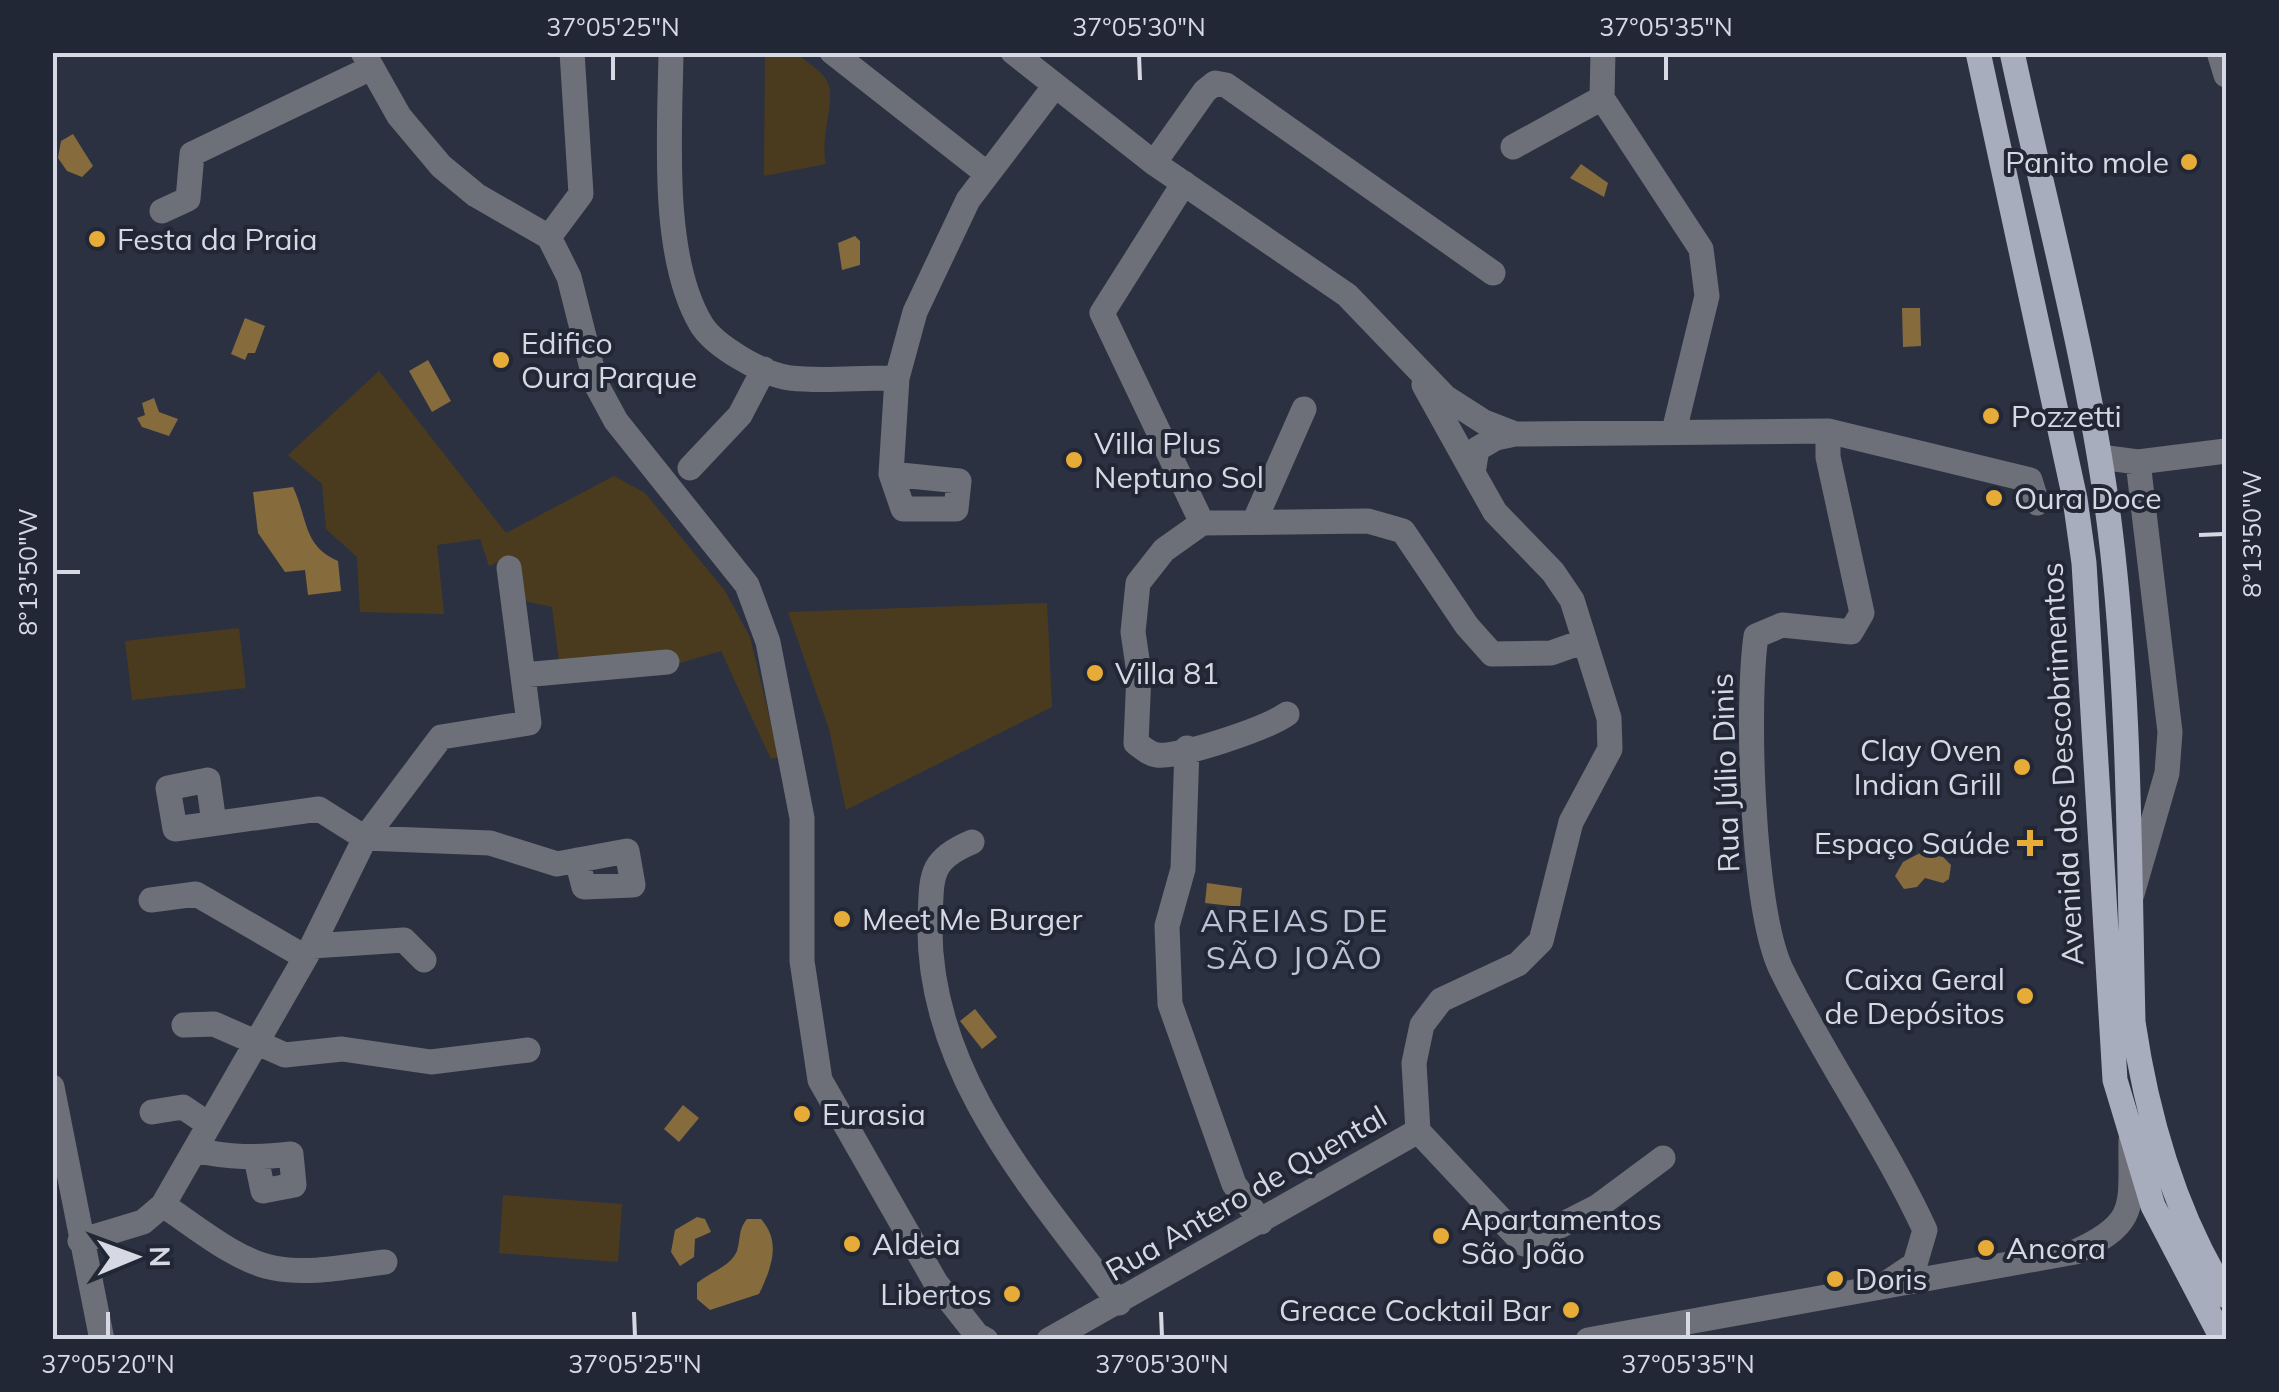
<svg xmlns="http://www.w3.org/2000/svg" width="2279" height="1392" viewBox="0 0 2279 1392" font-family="Mulish,sans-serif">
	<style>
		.green { fill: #4b3b1e }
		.water { fill: #866b3d }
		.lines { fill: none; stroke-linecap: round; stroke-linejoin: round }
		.minor { stroke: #6d7078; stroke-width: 25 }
		.major { stroke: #a8adbe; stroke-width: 25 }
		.ticks { fill: none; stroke: #d6d9e4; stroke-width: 4 }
		.poi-dot { fill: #e7ac37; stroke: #222736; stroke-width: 4 }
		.labels { text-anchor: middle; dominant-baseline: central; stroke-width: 8; stroke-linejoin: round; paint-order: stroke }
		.poi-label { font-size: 30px; fill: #d6d9e4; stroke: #222736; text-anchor: start }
		.street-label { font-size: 30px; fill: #d6d9e4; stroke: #222736 }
		.neighbourhood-label { font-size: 32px; letter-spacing: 2.5px; fill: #bbc2d6; stroke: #222736 }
		.neatline { fill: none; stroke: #d6d9e4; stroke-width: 4 }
		.ticks-label { font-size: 25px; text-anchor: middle; fill: #d6d9e4 }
	</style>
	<rect width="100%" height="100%" fill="#2c3141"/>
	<path class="green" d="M 765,53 L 796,53 C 805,61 822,71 827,81 C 837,99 819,136 826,164 L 764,176 Z
		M 379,371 L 506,533 L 614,476 L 645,493 L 725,591 L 750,637 L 779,757 L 771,759 L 721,651 L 680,663 L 671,653 L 559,662 L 552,607 L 524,601 L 511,556 L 489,566 L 480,539 L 437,545 L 444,614 L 360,612 L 357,557 L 326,529 L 322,484 L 288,455 Z
		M 1047,603 L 1052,707 L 846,810 L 829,729 L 788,612 Z
		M 239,628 L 246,688 L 132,700 L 125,641 Z
		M 503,1195 L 622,1204 L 618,1262 L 499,1253 Z"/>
	<path class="water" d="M 73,134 L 93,166 L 82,177 L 67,171 L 58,158 L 61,141 Z
		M 1581,164 L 1608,183 L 1604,197 L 1570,178 Z
		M 855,236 L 860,241 L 860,265 L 842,270 L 838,243 Z
		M 1902,308 L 1920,308 L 1921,346 L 1903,347 Z
		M 245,318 L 265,326 L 255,353 L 248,353 L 245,360 L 231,354 Z
		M 428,360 L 451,401 L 432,412 L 409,371 Z
		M 154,398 L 159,412 L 178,419 L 169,436 L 142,427 L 137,418 L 145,415 L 142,403 Z
		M 293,487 C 308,519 303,546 338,561 L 341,591 L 308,595 L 305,570 L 285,572 L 258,533 L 253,492 Z
		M 1920,853 L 1943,857 L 1951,865 L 1949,879 L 1943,883 L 1925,878 L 1917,887 L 1904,889 L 1895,876 L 1903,862 Z
		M 1207,883 L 1242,888 L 1240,907 L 1205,903 Z
		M 975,1009 L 997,1037 L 982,1049 L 960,1021 Z
		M 683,1105 L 699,1118 L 679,1142 L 664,1129 Z
		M 697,1217 L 705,1219 L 711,1232 L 695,1239 L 694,1257 L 680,1266 L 671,1252 L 675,1230 Z
		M 747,1219 L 761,1219 C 782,1242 771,1269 759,1294 L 710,1310 L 697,1299 L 697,1283 C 710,1272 730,1267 737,1251 C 741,1238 738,1230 747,1219 Z"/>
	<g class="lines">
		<path class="minor" d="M 363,52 L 399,116 L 441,166 L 476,195 L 549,237 L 569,277 L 596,384 L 616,421 L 747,585 L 768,642 L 802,818 L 802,961 L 820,1080 L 936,1283 L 977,1335 L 986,1340
			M 671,52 C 670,131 660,255 701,324 C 714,346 764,375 790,378 C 825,382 862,377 897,378 L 915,312 L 968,200 L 1054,87
			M 832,52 L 986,173
			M 1013,52 L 1154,163 L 1347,295 L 1445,397 L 1484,422 L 1515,434 L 1828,431 L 2030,480 L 2037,503
			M 1603,52 L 1602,98 L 1701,249 L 1707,296 L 1674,431
			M 2219,52 L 2226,75
			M 1513,147 L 1602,98
			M 1154,163 L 1205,91 L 1215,83 L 1226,85 L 1493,273
			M 1184,183 L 1102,313 L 1202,523
			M 162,211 L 188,199 L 192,154 L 371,68
			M 549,237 L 581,194 L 572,52
			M 1424,385 L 1473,473
			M 1828,431 L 1828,457 L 1862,613 L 1851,632 L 1782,625 L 1756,636 C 1746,706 1752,908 1781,969 C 1825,1059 1883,1140 1925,1230 L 1915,1264 L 1884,1285
			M 2100,457 L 2138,462 L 2226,451
			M 690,468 L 740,415 L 764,369
			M 891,474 L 959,481 L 956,509 L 903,509 L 891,474 L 897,378
			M 1255,520 L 1304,409
			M 523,675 L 667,662
			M 1287,714 C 1267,728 1180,758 1157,755 C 1149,754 1143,748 1136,743 L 1139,673 L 1133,632 L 1138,583 L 1164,550 L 1202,523 L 1368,521 L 1403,531 L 1467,626 L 1492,654 L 1551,653 L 1585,641
			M 1187,748 L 1183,869 L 1167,926 L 1170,1004 L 1234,1184 L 1261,1222
			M 214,823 L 208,780 L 168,788 L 175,829 L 319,809 L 365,838 L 490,843 L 557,864 L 627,851 L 633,885 L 584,887 L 577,860
			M 972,842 C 928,860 932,877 930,920 C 926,1071 1033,1189 1119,1303
			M 2132,894 L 2167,773 L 2170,732 L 2138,462
			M 151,900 L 196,894 L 305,957
			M 312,946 L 404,940 L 424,960
			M 184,1025 L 214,1024 L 285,1055 L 342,1049 L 431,1062 L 528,1050
			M 52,1087 L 102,1340
			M 152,1112 L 183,1107 L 208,1124
			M 1418,1131 L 1524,1244 L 1597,1207 L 1663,1158
			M 195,1150 C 230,1158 256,1158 291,1154 L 294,1185 L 263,1191 L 256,1158
			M 163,1205 C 195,1226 236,1261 274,1268 C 310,1275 349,1266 385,1262
			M 80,1241 L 143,1222 L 163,1205 L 312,946 L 365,838 L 441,737 L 529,723 L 509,568
			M 1049,1340 L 1418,1131 L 1414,1063 L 1422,1025 L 1441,1000 L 1518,964 L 1541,941 L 1571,822 L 1610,749 L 1609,718 L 1572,600 L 1553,572 L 1495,512 L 1473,473 L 1477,449 L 1496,438 L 1515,434
			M 1588,1340 L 2075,1252 C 2140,1223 2130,1205 2131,1140"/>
		<path class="major" d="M 1978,52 L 2075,499 L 2084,563 L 2115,1080 L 2153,1206 L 2223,1340
			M 2012,52 C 2046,211 2090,368 2110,529 C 2130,692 2129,858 2133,1022 C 2147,1117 2175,1214 2226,1296"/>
	</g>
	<path class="ticks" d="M 613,55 L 613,80M 1139,55 L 1140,80M 1666,55 L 1666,80M 2199,535 L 2224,534M 55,572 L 80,572M 108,1312 L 108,1337M 634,1312 L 635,1337M 1161,1312 L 1162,1337M 1688,1312 L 1688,1337"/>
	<g class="poi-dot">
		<circle cx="2189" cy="162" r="10"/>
		<circle cx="97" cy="239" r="10"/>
		<circle cx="501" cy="360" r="10"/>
		<circle cx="1991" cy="416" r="10"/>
		<circle cx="1074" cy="460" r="10"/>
		<circle cx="1994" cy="498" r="10"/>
		<circle cx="1095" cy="673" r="10"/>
		<circle cx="2022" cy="767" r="10"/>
		<path d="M2025 828h10v10h10v10h-10v10h-10v-10h-10v-10h10z"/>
		<circle cx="842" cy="919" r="10"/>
		<circle cx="2025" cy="996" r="10"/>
		<circle cx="802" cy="1114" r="10"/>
		<circle cx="1441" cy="1236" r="10"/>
		<circle cx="852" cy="1244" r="10"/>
		<circle cx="1986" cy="1248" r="10"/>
		<circle cx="1835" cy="1279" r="10"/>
		<circle cx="1012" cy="1294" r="10"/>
		<circle cx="1571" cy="1310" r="10"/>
	</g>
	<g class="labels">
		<g class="poi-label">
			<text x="2169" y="162" text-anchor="end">Panito mole</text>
			<text x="117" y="239">Festa da Praia</text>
			<text x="521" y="343">Edifico<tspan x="521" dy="34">Oura Parque</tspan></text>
			<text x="2011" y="416">Pozzetti</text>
			<text x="1094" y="443">Villa Plus<tspan x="1094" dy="34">Neptuno Sol</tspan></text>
			<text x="2014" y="498">Oura Doce</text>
			<text x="1115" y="673">Villa 81</text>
			<text x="2002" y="750" text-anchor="end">Clay Oven<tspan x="2002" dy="34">Indian Grill</tspan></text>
			<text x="2010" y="843" text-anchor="end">Espaço Saúde</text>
			<text x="862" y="919">Meet Me Burger</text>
			<text x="2005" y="979" text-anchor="end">Caixa Geral<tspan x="2005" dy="34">de Depósitos</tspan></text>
			<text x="822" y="1114">Eurasia</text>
			<text x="1461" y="1219">Apartamentos<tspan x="1461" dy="34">São João</tspan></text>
			<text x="872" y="1244">Aldeia</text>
			<text x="2006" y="1248">Ancora</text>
			<text x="1855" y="1279">Doris</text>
			<text x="992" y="1294" text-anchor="end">Libertos</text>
			<text x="1551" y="1310" text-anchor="end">Greace Cocktail Bar</text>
		</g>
		<g class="street-label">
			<text transform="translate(2062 764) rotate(-93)">Avenida dos Descobrimentos</text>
			<text transform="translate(1725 773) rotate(-92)">Rua Júlio Dinis</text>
			<text transform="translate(1246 1193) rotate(-30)">Rua Antero de Quental</text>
		</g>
		<g class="neighbourhood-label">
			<text x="1295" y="920">AREIAS DE<tspan x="1295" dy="37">SÃO JOÃO</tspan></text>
		</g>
	</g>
	<rect width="2279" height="1392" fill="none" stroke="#222736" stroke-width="110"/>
	<g transform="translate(135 1257) rotate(89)" stroke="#222736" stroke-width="8" paint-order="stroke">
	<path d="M0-8L18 38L0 25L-18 38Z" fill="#d6d9e4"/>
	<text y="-15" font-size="28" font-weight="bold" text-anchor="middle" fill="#d6d9e4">N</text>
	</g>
	<rect x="55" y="55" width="2169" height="1282" class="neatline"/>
	<g class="ticks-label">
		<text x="613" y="36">37°05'25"N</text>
		<text x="1139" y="36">37°05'30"N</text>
		<text x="1666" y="36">37°05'35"N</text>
		<text transform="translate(2252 534) rotate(-90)" y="9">8°13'50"W</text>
		<text transform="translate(28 572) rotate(-90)" y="9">8°13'50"W</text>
		<text x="108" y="1373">37°05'20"N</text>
		<text x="635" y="1373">37°05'25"N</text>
		<text x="1162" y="1373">37°05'30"N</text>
		<text x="1688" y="1373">37°05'35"N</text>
	</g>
</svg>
